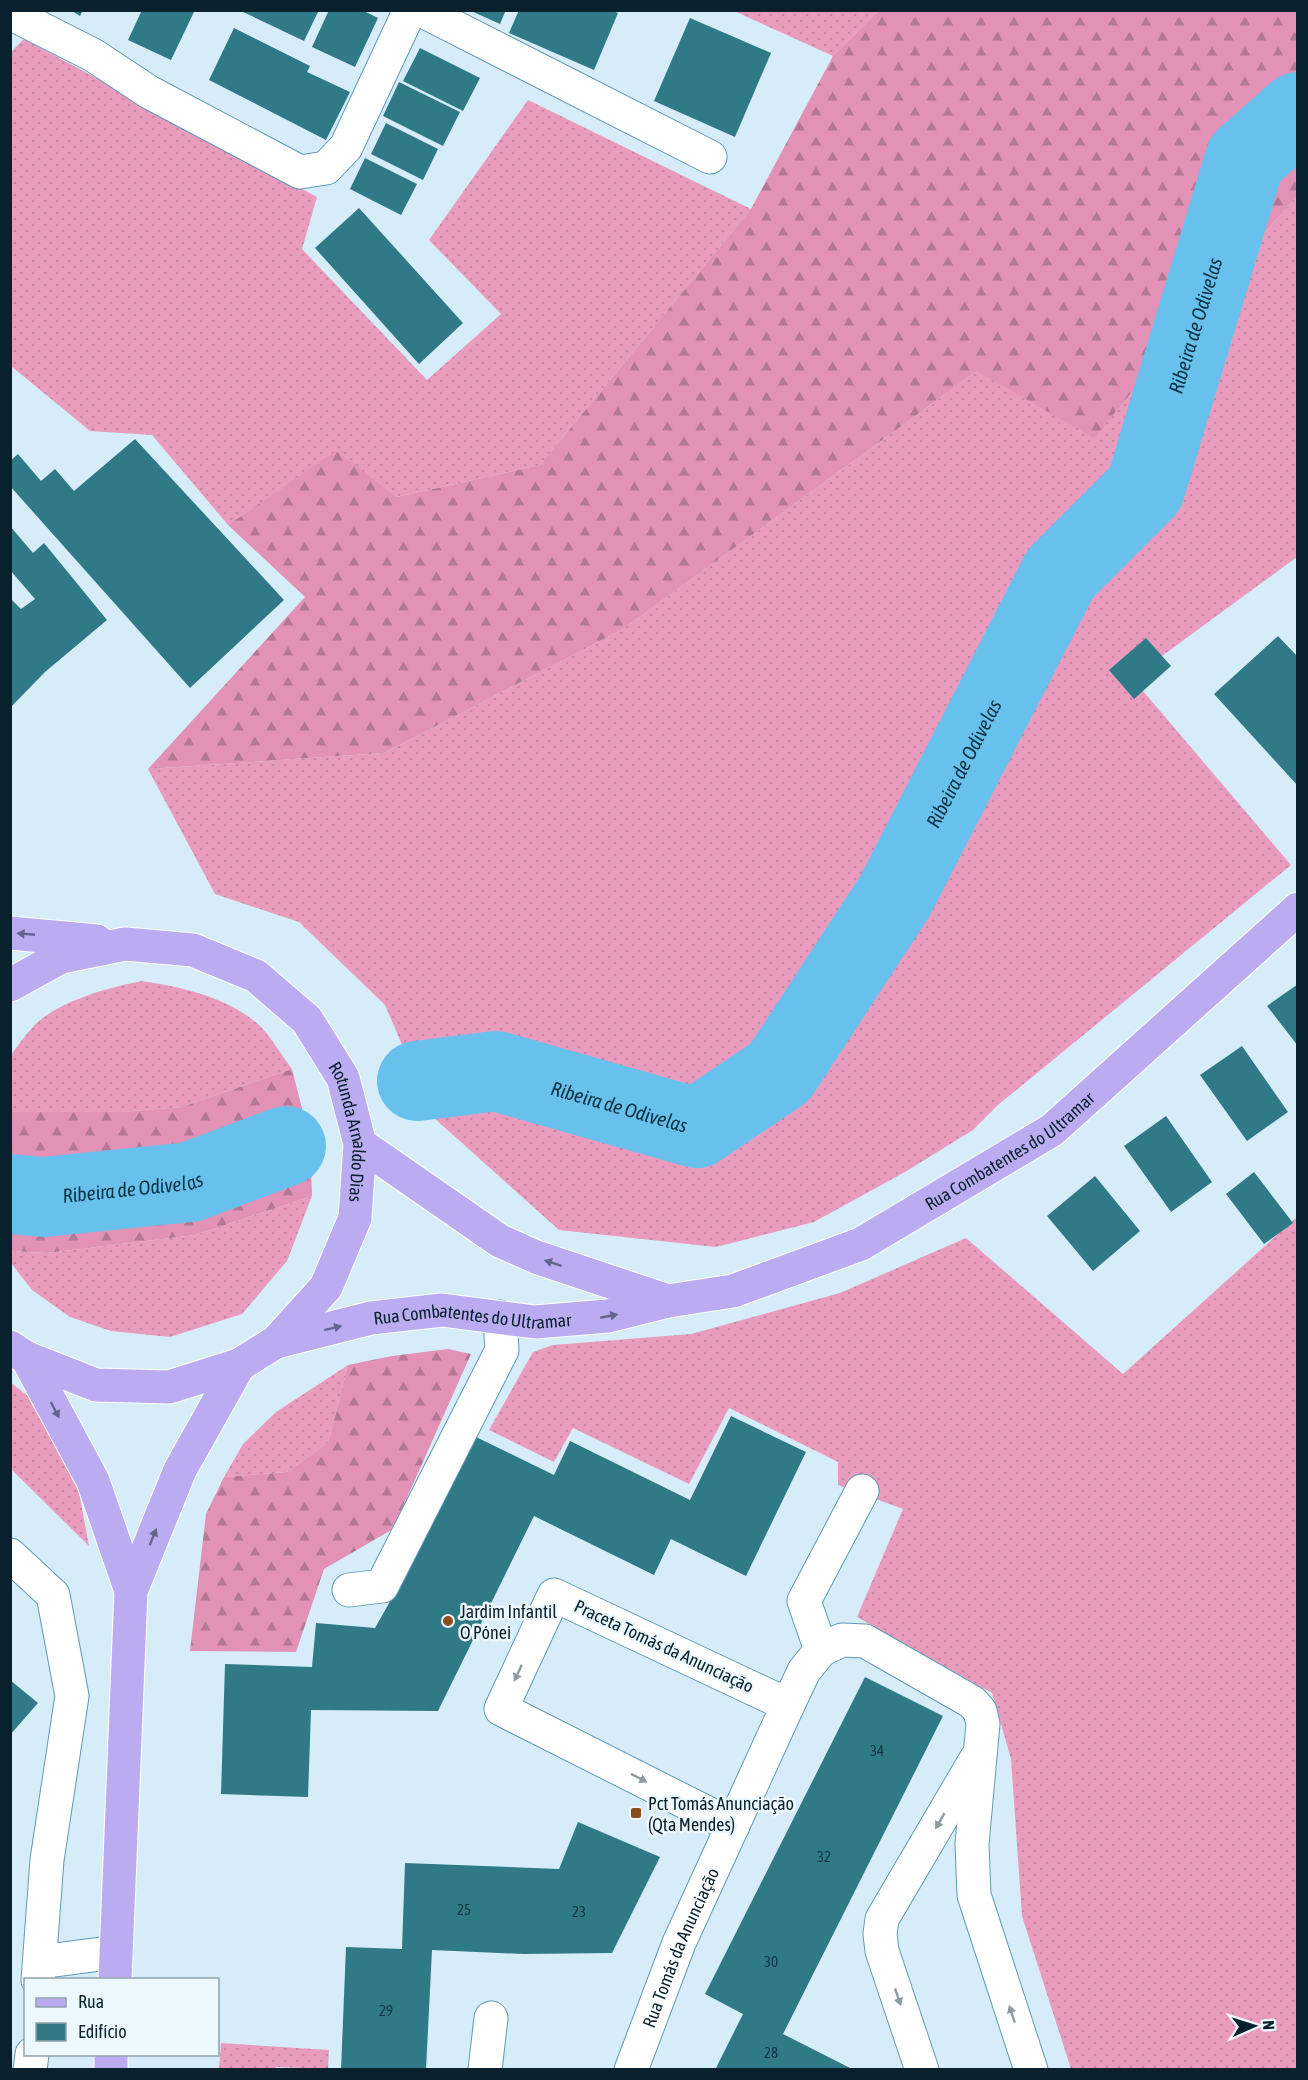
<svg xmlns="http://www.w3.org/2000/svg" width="1308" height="2080" viewBox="0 0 1308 2080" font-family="'Asap Condensed',sans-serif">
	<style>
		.grass { fill: url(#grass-dots) }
		.forest { fill: url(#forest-firs) }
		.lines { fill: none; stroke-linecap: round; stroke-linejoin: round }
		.river { stroke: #67c1ec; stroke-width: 80 }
		.building { fill: #307a87 }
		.minor-casing { stroke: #5f9ab7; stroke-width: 35 }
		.major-casing { stroke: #fff; stroke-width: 35 }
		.minor { stroke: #fff; stroke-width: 33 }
		.major { stroke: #bbacf1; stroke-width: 33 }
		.oneway { fill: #62668e }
		.oneway2 { fill: #909ba0 }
		.poi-dot { fill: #8e4b1d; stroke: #ecf8fe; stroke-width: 2 }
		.labels { text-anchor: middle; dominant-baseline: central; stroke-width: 5; stroke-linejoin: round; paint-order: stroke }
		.number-label { font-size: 15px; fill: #123743 }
		.street-label { font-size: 18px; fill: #08212c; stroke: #ecf8fe }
		.poi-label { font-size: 18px; fill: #08212c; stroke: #ecf8fe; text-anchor: start }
		.water-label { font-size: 20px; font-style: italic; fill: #093344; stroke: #ecf8fe }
	</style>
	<defs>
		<pattern id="grass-dots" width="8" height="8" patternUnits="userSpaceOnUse" patternTransform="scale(1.5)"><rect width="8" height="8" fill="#ea9cbf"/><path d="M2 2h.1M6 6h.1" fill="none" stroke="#c786a4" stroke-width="1.8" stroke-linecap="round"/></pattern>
		<pattern id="forest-firs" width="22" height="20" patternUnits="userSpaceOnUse" patternTransform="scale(1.5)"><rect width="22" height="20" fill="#e192b6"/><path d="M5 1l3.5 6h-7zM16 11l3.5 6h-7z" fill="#b47794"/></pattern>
	</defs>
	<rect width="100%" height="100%" fill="#d6edf9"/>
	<path class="grass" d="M 734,11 L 878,11 L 833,56 Z
		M 24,39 L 317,197 L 302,249 L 427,380 L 501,314 L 429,240 L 528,100 L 751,209 L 540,465 L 397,497 L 336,452 L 228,525 L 152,435 L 90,431 L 11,366 L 10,53 Z
		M 1297,196 L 1297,557 L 1132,678 L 1291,865 L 998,1105 L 973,1130 L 905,1172 L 814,1222 L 716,1247 L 559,1230 L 433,1117 L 385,1005 L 299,922 L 215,894 L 148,769 L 384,753 L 623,629 L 977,371 L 1235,266 Z
		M 142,981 C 182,987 232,998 262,1028 C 273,1040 282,1056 292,1069 L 182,1107 L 122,1112 L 11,1112 L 11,1055 C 19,1044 28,1031 38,1022 C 63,1000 110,987 142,981 Z
		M 312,1196 L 287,1261 L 242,1314 L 170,1337 L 111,1331 L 70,1317 L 32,1290 L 11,1263 L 10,1251 L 47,1253 L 195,1235 Z
		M 1297,1217 L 1297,2069 L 1071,2069 L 1022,1916 L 1011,1759 L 992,1693 L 857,1617 L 903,1509 L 838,1485 L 838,1462 L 729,1408 L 689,1484 L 573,1428 L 554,1462 L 489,1430 L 533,1352 L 553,1345 L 691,1334 L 840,1293 L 966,1238 L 1123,1374 Z
		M 348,1365 L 328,1443 L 287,1472 L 224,1477 L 243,1444 L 276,1412 Z
		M 10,1382 L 29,1397 L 78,1487 L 89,1546 L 11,1469 Z
		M 221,2043 L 329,2050 L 328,2069 L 276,2067 L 275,2070 L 219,2069 Z"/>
	<path class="forest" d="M 878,11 L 1297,11 L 1297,196 L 1235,266 L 1094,438 L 977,371 L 623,629 L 384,753 L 148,769 L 305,597 L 228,525 L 336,451 L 397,497 L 540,465 L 751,209 L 833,56 Z
		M 292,1069 L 310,1140 L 312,1196 L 195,1235 L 47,1253 L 11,1251 L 11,1112 L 122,1112 L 182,1107 Z
		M 448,1349 L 471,1354 L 393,1529 L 324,1569 L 296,1652 L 190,1651 L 206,1514 L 224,1477 L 287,1472 L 328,1443 L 348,1365 L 392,1356 Z"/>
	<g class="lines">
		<g class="river">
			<path id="s1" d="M 417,1081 L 496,1071 L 697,1128 L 780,1072 L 895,896 L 1060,574 L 1145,489 L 1245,159 L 1298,112"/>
			<path id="s2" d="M 10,1194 L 44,1197 L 190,1182 L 286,1146"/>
		</g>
	</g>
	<path class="building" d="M 70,10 L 83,10 L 80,16 Z
		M 142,10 L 194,12 L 171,60 L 128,40 Z
		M 239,10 L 319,10 L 304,41 Z
		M 329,10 L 362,10 L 378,18 L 355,67 L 312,47 Z
		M 469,10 L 506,10 L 500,24 Z
		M 519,10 L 611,10 L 618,13 L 594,70 L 509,33 Z
		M 690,18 L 771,53 L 735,137 L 654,101 Z
		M 234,28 L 310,66 L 307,72 L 350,92 L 326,140 L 209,80 Z
		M 420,48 L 480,78 L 463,111 L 403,81 Z
		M 399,82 L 460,112 L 443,146 L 383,116 Z
		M 386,123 L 438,149 L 423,180 L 371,154 Z
		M 365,158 L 417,184 L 401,215 L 350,189 Z
		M 359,208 L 463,323 L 419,364 L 315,248 Z
		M 135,439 L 284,600 L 190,688 L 10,486 L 10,461 L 18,454 L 41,481 L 55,469 L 74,491 Z
		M 10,526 L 33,553 L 44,543 L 107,620 L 45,672 L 10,708 L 10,598 L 21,609 L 35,599 L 10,570 Z
		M 1278,636 L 1298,657 L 1298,786 L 1214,694 Z
		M 1146,638 L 1171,666 L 1134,699 L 1109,670 Z
		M 1298,984 L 1298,1046 L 1267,1006 Z
		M 1242,1046 L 1288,1112 L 1247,1141 L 1200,1075 Z
		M 1166,1116 L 1212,1182 L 1171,1212 L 1124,1146 Z
		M 1254,1172 L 1293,1223 L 1264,1244 L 1226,1194 Z
		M 1095,1176 L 1140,1231 L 1093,1271 L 1047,1216 Z
		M 731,1416 L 806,1452 L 746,1576 L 671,1539 L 654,1575 L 534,1516 L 438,1711 L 311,1710 L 308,1797 L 221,1794 L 225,1664 L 312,1667 L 316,1623 L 375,1628 L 417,1554 L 474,1436 L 554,1475 L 570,1441 L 690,1500 Z
		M 865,1677 L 943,1716 L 783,2034 L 854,2070 L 715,2070 L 743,2014 L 705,1994 Z
		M 10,1680 L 38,1703 L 10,1735 Z
		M 578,1822 L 660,1857 L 612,1953 L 524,1954 L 432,1950 L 426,2070 L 341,2070 L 346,1947 L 402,1949 L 405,1863 L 559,1869 Z"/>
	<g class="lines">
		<g class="minor-casing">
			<g id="minor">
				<path d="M 421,10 L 710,157"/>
				<path d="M 10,13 L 93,55 L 149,92 L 300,172 L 326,168 L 346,147 L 410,10"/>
				<path d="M 10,1555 L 53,1595 L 72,1696 L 47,1860 L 38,1980"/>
				<path d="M 349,1590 L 382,1586 L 502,1350 L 500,1317"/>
				<path d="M 821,1650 L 842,1640 L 865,1641 L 972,1702 L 980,1711 L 983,1724 L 972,1844 L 974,1895 L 1031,2070"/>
				<path d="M 788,1705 L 804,1671 L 821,1650 L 804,1601 L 862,1491"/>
				<path d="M 40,1962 L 116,1952"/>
				<path d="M 30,2070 L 32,2054"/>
				<path d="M 485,2070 L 491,2018"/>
				<path id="s3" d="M 631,2070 L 679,1943 L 788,1705 L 554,1595 L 501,1709 L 733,1826"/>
				<path d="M 922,2070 L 882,1951 L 880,1934 L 882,1919 L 976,1759"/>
			</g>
		</g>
		<g class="major-casing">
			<g id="major">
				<path d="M 10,933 L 97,941"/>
				<path id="s4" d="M 10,985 L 61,957 L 125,944 L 193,950 L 256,976 L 307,1020 L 343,1078 L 360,1144 L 355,1218 L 326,1287 L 276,1342 L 239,1365 L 169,1387 L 96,1385 L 27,1358 L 10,1347"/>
				<path d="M 360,1144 L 500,1241 L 536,1257 L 668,1301"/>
				<path id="s5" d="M 276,1342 L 371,1318 L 442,1310 L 535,1322 L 608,1316 L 668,1301 L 733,1291 L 861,1244 L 1052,1130 L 1298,909"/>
				<path d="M 27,1358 L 93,1481 L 131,1591"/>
				<path d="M 115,1980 L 131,1591 L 180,1470 L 239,1365"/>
				<path d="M 111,2070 L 111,2054"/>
			</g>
		</g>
		<use href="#minor" class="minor"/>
		<use href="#major" class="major"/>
	</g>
	<defs><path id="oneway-solid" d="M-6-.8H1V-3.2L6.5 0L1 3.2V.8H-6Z" transform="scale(1.5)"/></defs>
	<g class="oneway">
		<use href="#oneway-solid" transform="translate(26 934) rotate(-175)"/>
		<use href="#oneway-solid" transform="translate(553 1263) rotate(-162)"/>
		<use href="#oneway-solid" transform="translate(609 1316) rotate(-11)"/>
		<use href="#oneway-solid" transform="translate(333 1328) rotate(-14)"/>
		<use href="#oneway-solid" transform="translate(55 1410) rotate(62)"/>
		<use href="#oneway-solid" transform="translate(153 1537) rotate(-68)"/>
	</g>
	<g class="oneway2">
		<use href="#oneway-solid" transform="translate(518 1673) rotate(115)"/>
		<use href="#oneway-solid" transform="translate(639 1778) rotate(27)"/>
		<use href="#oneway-solid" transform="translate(940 1821) rotate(120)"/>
		<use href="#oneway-solid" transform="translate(898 1997) rotate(71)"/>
		<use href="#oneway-solid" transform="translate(1012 2014) rotate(-108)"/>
	</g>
	<g class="poi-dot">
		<circle cx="448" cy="1621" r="6"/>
		<rect x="630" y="1807" width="12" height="12" rx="3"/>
	</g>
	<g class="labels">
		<g class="number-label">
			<text x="877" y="1750">34</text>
			<text x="824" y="1856">32</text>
			<text x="464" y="1909">25</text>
			<text x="579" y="1911">23</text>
			<text x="771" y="1961">30</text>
			<text x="386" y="2010">29</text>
			<text x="771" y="2052">28</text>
		</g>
		<g class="street-label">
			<text stroke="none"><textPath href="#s4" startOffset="450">Rotunda Arnaldo Dias</textPath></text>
			<text stroke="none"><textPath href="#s5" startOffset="776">Rua Combatentes do Ultramar</textPath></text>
			<text stroke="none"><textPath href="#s5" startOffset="200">Rua Combatentes do Ultramar</textPath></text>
			<text transform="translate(664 1646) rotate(25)">Praceta Tomás da Anunciação</text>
			<text stroke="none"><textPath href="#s3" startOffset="132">Rua Tomás da Anunciação</textPath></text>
		</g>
		<g class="poi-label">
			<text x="460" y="1611">Jardim Infantil<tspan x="460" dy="21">O Pónei</tspan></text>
			<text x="648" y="1803">Pct Tomás Anunciação<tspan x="648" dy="21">(Qta Mendes)</tspan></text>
		</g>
		<g class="water-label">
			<text stroke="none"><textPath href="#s1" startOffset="1252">Ribeira de Odivelas</textPath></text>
			<text stroke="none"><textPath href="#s1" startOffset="748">Ribeira de Odivelas</textPath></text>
			<text stroke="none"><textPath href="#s1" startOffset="208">Ribeira de Odivelas</textPath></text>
			<text stroke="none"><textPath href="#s2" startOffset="123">Ribeira de Odivelas</textPath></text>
		</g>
	</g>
	<rect width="1308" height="2080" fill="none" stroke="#08212c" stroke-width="24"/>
	<rect x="24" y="1978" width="195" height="78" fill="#ecf8fe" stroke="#91a2aa" stroke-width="1.5"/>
	<rect x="36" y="1998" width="30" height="9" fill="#bbacf1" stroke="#91a2aa" stroke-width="1.5"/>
	<text x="78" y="2008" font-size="18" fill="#08212c">Rua</text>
	<rect x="36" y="2023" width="30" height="18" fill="#307a87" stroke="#91a2aa" stroke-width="1.5"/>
	<text x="78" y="2038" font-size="18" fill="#08212c">Edifício</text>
	<g transform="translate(1254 2026) rotate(87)" stroke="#ecf8fe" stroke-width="4.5" paint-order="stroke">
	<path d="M0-4.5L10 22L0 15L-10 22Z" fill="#08212c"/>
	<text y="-9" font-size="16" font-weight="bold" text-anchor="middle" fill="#08212c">N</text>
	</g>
</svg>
